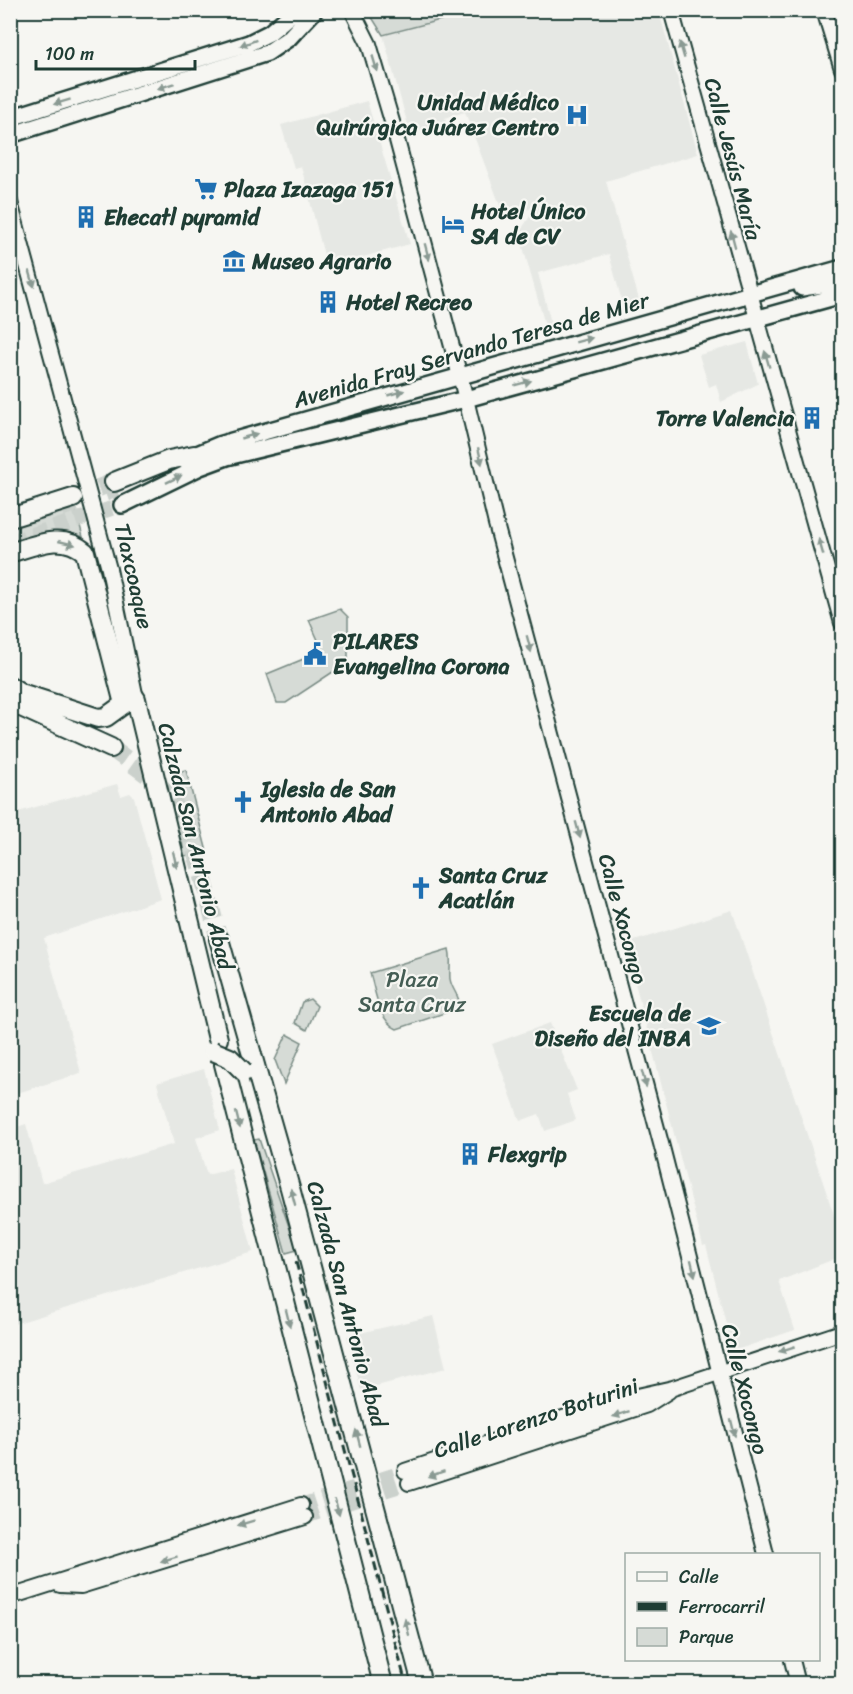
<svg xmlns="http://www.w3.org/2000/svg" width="853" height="1694" viewBox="0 0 853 1694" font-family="Sriracha,sans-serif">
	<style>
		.built { fill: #e6e8e4 }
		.green { fill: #d6dbd6; stroke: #7a8c85; stroke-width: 1.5 }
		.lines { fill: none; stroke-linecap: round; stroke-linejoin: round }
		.secondary-tunnel { stroke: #cbd1cc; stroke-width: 14; stroke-dasharray: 14 7; stroke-linecap: butt }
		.primary-tunnel { stroke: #cbd1cc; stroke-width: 15; stroke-dasharray: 15 8; stroke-linecap: butt }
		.highway-tunnel { stroke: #cbd1cc; stroke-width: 18; stroke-dasharray: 18 9; stroke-linecap: butt }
		.secondary-casing { stroke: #1f3d34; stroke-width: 18 }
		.primary-casing { stroke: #1f3d34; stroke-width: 20 }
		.highway-casing { stroke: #1f3d34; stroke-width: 22 }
		.secondary { stroke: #f6f6f2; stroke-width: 14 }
		.primary { stroke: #f6f6f2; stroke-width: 15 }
		.highway { stroke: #f6f6f2; stroke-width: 18 }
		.rail { stroke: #1f3d34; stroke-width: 3; stroke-dasharray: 9 4.5; stroke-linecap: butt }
		.highway-bridge-casing { stroke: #1f3d34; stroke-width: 22; stroke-linecap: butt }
		.highway-bridge { stroke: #f6f6f2; stroke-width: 18 }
		.oneway { fill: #8a9a93 }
		.labels { text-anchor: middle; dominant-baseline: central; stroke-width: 4.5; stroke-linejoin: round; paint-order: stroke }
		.poi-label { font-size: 22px; font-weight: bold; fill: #1f3d34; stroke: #f6f6f2; text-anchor: start }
		.street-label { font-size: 22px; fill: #1f3d34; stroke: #f6f6f2 }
		.park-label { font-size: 22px; fill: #445d54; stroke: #f6f6f2 }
	</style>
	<rect width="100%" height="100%" fill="#f6f6f2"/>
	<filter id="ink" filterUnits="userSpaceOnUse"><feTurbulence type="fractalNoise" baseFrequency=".0167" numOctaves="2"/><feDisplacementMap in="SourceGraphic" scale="12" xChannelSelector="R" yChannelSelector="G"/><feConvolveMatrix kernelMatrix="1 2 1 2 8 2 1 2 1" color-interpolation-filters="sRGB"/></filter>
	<g filter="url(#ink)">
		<path class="built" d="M 475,11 L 659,11 L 698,154 L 606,181 L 641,307 L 625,312 L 609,254 L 538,273 L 553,330 L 547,332 L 519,233 L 536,207 L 504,216 L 465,112 L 445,118 L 446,122 L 410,133 L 383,35 Z
			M 367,101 L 410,244 L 327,267 L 301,166 L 294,168 L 281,125 Z
			M 747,342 L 758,384 L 721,402 L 716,384 L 709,387 L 699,355 Z
			M 117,784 L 121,796 L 130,793 L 134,797 L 161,899 L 44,938 L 81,1073 L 11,1095 L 11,814 Z
			M 732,910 L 842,1239 L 842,1256 L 779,1281 L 795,1330 L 733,1351 L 706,1245 L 703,1246 L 625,944 Z
			M 550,1023 L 577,1090 L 567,1094 L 576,1120 L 545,1131 L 539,1114 L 520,1121 L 492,1044 Z
			M 204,1069 L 220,1130 L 196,1138 L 207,1175 L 231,1169 L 253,1252 L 14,1324 L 11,1322 L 11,1129 L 26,1124 L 42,1183 L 174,1144 L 157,1083 Z
			M 433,1316 L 446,1368 L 361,1390 L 347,1336 Z"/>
		<path class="green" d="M 368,11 L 475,11 L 383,35 Z
			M 74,503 L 83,537 C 60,527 33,541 11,548 L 11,523 Z
			M 340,609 L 348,617 L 348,662 L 286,703 L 277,703 L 267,674 L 323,651 L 309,620 Z
			M 186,770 L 207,852 L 184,856 L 173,773 Z
			M 449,949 C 452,960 449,968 450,979 C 452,991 461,996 459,1008 L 397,1029 C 379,1022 375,990 370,973 Z
			M 310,999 L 317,1006 L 307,1030 L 295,1023 L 302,1002 Z
			M 287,1034 L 302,1042 L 284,1084 L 275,1060 Z
			M 259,1139 L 297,1250 L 286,1253 L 254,1140 Z"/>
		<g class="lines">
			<path class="secondary-tunnel" d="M 301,1505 L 405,1471
				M 305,1517 L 409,1483"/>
			<path class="primary-tunnel" d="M 62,509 L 117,490
				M 10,542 L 122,505"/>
			<path class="highway-tunnel" d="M 73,498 L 114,482
				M 111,748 C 127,760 144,771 159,785 C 194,819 206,893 219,939"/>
			<g class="secondary-casing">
				<path id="secondary" d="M 352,10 L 369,44 L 393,125 L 466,399 L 496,524 L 663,1151 L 766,1554
					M 671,10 L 842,623
					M 824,10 L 842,69
					M 10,202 L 109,569 L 135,694
					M 405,1471 L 611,1402 L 673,1388 L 842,1332
					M 409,1483 L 647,1405 L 669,1391
					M 60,1585 L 81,1586 L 305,1517
					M 10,1597 L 301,1505
					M 792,1660 L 798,1684"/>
			</g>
			<g class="primary-casing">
				<path id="primary" d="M 10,118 L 249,43 L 269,33 L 296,10
					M 10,135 L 267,53 L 289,38 L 315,10
					M 802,288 L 842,282
					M 183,460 L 221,444 L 842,268
					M 122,505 L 200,467 L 227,457 L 466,399 L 842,295"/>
			</g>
			<g class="highway-casing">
				<path id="highway" d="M 114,482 L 169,460 L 194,455
					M 10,518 L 73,498
					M 10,553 C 36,545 62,532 85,552 L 124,704 L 106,717 L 98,718 L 21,693 L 10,686
					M 116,671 L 136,699 L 218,1039
					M 10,702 L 111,748
					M 219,939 L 290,1188 L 422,1684
					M 224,1064 L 383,1684"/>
			</g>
			<use href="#secondary" class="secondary"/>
			<use href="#primary" class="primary"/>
			<use href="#highway" class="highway"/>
			<path class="rail" d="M 296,1262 L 406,1684"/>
			<g class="highway-bridge-casing">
				<path id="highway-bridge" d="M 213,1051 L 230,1058 L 244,1072"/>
			</g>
			<use href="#highway-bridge" class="highway-bridge"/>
		</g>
		<defs><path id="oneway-solid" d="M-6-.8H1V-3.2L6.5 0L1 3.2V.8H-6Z" transform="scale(1.5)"/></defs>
		<g class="oneway">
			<use href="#oneway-solid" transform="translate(248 43) rotate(159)"/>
			<use href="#oneway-solid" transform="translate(682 50) rotate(-106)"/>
			<use href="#oneway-solid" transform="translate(375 64) rotate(73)"/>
			<use href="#oneway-solid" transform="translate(166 86) rotate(162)"/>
			<use href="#oneway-solid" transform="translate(62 102) rotate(163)"/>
			<use href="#oneway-solid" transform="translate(733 239) rotate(-105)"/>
			<use href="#oneway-solid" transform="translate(427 252) rotate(75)"/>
			<use href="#oneway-solid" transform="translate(32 279) rotate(74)"/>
			<use href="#oneway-solid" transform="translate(584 340) rotate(-15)"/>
			<use href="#oneway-solid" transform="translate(767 359) rotate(-106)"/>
			<use href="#oneway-solid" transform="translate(523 383) rotate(-15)"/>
			<use href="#oneway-solid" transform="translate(396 393) rotate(-16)"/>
			<use href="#oneway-solid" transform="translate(249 436) rotate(-16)"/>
			<use href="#oneway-solid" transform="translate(480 456) rotate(77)"/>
			<use href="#oneway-solid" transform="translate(174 479) rotate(-26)"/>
			<use href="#oneway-solid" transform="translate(67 543) rotate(13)"/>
			<use href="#oneway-solid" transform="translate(821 547) rotate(-106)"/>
			<use href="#oneway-solid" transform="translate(529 644) rotate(75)"/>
			<use href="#oneway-solid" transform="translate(578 830) rotate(75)"/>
			<use href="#oneway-solid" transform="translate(175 860) rotate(77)"/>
			<use href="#oneway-solid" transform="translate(644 1079) rotate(75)"/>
			<use href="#oneway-solid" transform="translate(238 1120) rotate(76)"/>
			<use href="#oneway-solid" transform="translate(293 1197) rotate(-105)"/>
			<use href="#oneway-solid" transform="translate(693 1268) rotate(76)"/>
			<use href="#oneway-solid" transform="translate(288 1318) rotate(76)"/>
			<use href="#oneway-solid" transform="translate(787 1349) rotate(162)"/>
			<use href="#oneway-solid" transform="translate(621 1414) rotate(162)"/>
			<use href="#oneway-solid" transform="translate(733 1428) rotate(76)"/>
			<use href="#oneway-solid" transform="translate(358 1438) rotate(-105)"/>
			<use href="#oneway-solid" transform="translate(436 1474) rotate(162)"/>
			<use href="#oneway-solid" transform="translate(337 1507) rotate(75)"/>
			<use href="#oneway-solid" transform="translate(246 1523) rotate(163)"/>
			<use href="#oneway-solid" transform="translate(169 1559) rotate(163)"/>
			<use href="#oneway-solid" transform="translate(407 1627) rotate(-104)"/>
		</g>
	</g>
	<defs>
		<g id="hospital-bare" transform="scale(1.8)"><path d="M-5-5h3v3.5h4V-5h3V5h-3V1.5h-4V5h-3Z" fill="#1f6fb2" stroke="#f6f6f2" stroke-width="2.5" paint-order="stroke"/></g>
		<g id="supermarket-bare" transform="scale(1.8)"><path d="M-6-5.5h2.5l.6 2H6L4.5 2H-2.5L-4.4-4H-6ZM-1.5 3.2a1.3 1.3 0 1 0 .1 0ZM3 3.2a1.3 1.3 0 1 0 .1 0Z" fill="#1f6fb2" stroke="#f6f6f2" stroke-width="2.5" paint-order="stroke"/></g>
		<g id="building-bare" transform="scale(1.8)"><path d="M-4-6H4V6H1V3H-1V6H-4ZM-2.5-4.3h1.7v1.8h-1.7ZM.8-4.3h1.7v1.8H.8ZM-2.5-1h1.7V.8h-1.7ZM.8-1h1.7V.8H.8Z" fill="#1f6fb2" stroke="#f6f6f2" stroke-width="2.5" paint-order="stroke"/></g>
		<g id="hotel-bare" transform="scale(1.8)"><path d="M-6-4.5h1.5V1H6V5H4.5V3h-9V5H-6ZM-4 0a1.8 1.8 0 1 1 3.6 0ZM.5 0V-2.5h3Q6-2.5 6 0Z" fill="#1f6fb2" stroke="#f6f6f2" stroke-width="2.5" paint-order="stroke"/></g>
		<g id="museum-bare" transform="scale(1.8)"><path d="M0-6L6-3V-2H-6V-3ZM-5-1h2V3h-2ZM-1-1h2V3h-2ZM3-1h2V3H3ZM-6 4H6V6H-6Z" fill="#1f6fb2" stroke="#f6f6f2" stroke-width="2.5" paint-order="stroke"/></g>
		<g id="civic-bare" transform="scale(1.8)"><path d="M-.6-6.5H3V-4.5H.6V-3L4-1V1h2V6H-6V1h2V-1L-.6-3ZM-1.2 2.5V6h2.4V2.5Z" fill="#1f6fb2" stroke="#f6f6f2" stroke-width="2.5" paint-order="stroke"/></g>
		<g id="church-bare" transform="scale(1.8)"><path d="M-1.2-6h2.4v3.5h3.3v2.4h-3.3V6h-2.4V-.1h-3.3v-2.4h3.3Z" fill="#1f6fb2" stroke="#f6f6f2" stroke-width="2.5" paint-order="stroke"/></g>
		<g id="university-bare" transform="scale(1.8)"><path d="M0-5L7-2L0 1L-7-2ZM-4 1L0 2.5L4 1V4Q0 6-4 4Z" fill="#1f6fb2" stroke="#f6f6f2" stroke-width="2.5" paint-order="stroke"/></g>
	</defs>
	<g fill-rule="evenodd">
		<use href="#hospital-bare" x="577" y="115"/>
		<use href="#supermarket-bare" x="206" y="189"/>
		<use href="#building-bare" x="86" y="217"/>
		<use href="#hotel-bare" x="453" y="224"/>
		<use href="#museum-bare" x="234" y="261"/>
		<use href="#building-bare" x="328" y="302"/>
		<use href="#building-bare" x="812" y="418"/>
		<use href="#civic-bare" x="315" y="654"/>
		<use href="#church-bare" x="243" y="802"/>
		<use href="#church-bare" x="421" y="888"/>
		<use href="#university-bare" x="709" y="1026"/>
		<use href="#building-bare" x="470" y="1154"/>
	</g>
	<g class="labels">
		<g class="poi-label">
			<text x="559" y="102" text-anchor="end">Unidad Médico<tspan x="559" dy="25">Quirúrgica Juárez Centro</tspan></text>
			<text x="224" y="189">Plaza Izazaga 151</text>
			<text x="471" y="211">Hotel Único<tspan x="471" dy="25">SA de CV</tspan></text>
			<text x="104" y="217">Ehecatl pyramid</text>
			<text x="252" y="261">Museo Agrario</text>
			<text x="346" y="302">Hotel Recreo</text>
			<text x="794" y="418" text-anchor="end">Torre Valencia</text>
			<text x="333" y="641">PILARES<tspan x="333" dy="25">Evangelina Corona</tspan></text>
			<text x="261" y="789">Iglesia de San<tspan x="261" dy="25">Antonio Abad</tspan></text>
			<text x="439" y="875">Santa Cruz<tspan x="439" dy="25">Acatlán</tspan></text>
			<text x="691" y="1013" text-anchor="end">Escuela de<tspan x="691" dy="25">Diseño del INBA</tspan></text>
			<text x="488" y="1154">Flexgrip</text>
		</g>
		<g class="street-label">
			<text transform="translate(733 159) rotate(75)">Calle Jesús María</text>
			<text transform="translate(471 350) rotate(-16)">Avenida Fray Servando Teresa de Mier</text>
			<text transform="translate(134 576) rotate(77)">Tlaxcoaque</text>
			<text transform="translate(196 846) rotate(76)">Calzada San Antonio Abad</text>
			<text transform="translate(623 919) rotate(75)">Calle Xocongo</text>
			<text transform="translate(347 1304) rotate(75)">Calzada San Antonio Abad</text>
			<text transform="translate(745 1389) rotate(76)">Calle Xocongo</text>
			<text transform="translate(536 1418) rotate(-18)">Calle Lorenzo Boturini</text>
		</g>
		<g class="park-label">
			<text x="412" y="979">Plaza<tspan x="412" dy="25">Santa Cruz</tspan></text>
		</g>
	</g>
	<rect width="853" height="1694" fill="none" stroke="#f6f6f2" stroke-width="36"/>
	<rect x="18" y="18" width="817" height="1658" fill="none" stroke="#1f3d34" stroke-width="2" filter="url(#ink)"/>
	<rect x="625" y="1553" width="195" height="108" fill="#f6f6f2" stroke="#a0aca6" stroke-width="1.5"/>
	<rect x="637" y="1572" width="30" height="9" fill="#f6f6f2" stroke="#a0aca6" stroke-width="1.5"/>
	<text x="679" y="1583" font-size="18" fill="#1f3d34">Calle</text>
	<rect x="637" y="1602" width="30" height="9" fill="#1f3d34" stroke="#a0aca6" stroke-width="1.5"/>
	<text x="679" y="1613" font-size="18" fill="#1f3d34">Ferrocarril</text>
	<rect x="637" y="1628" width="30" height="18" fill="#d6dbd6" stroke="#a0aca6" stroke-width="1.5"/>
	<text x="679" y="1643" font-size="18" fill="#1f3d34">Parque</text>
	<path d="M36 60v9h159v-9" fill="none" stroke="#1f3d34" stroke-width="3"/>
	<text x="45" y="60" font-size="18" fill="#1f3d34" stroke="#f6f6f2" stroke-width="4.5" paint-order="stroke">100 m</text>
</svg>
